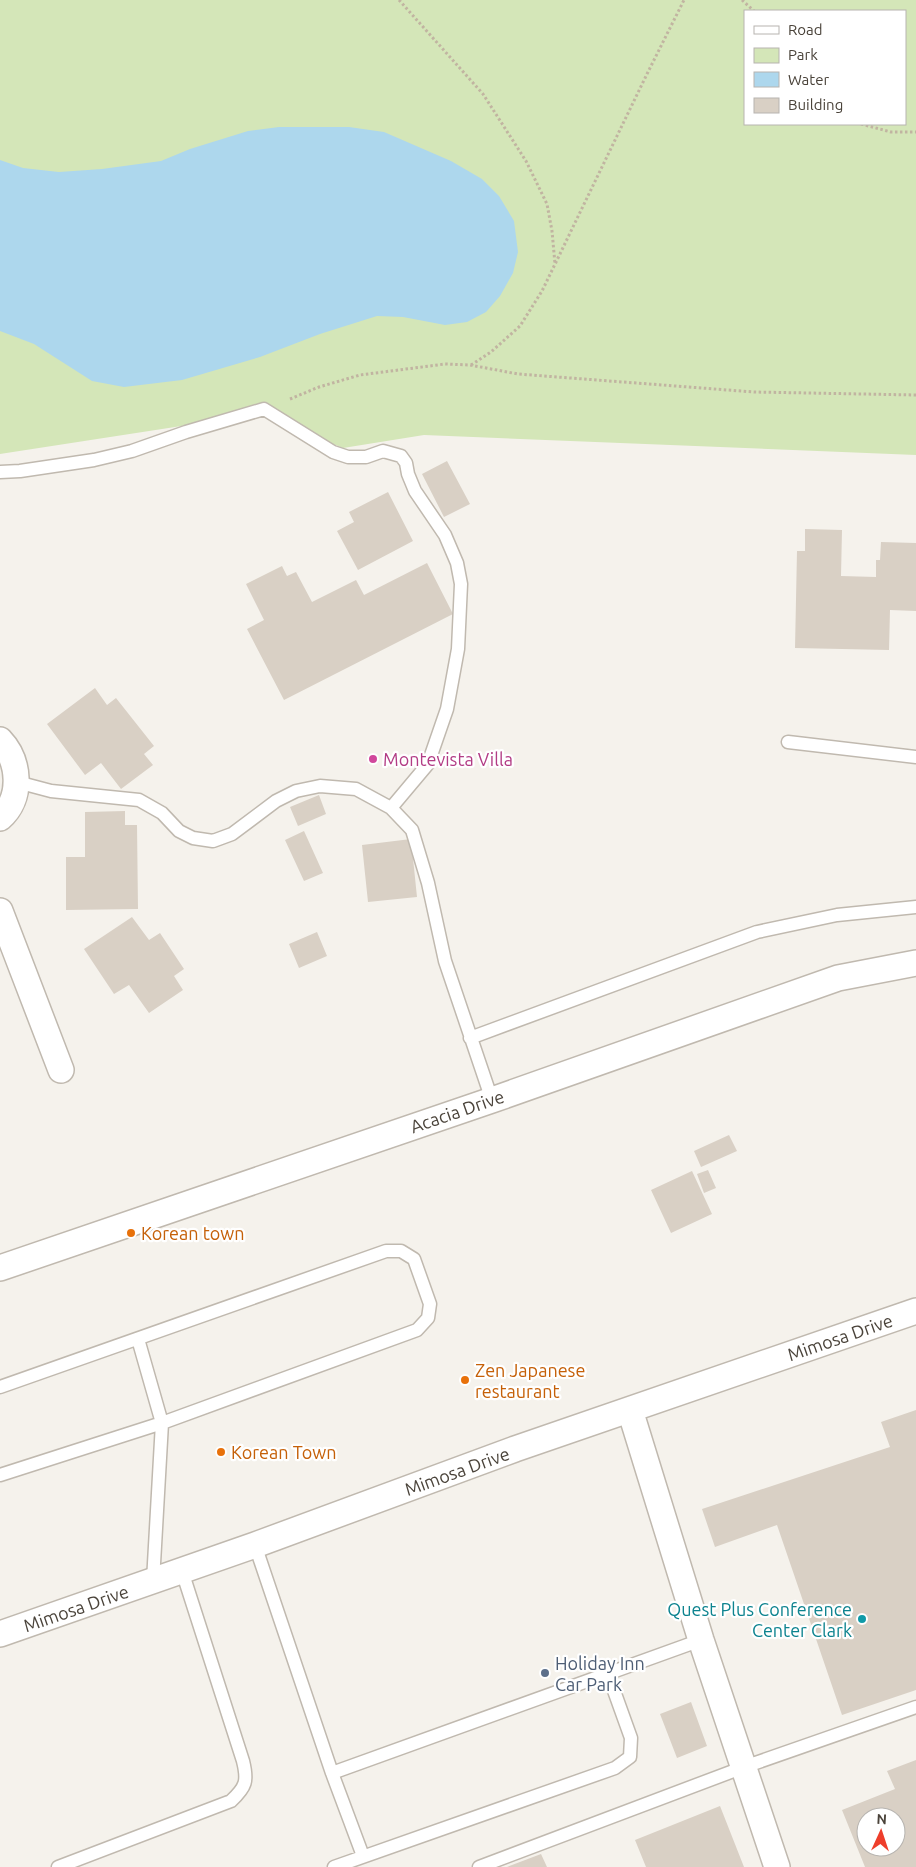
<svg xmlns="http://www.w3.org/2000/svg" width="916" height="1867" viewBox="0 0 916 1867" font-family="Ubuntu,sans-serif">
	<style>
		.green { fill: #d4e6b8; fill-rule: evenodd }
		.water { fill: #add7ed }
		.building { fill: #d9d0c5; fill-rule: evenodd }
		.lines { fill: none; stroke-linecap: round; stroke-linejoin: round }
		.service-casing { stroke: #c0b9af; stroke-width: 15 }
		.minor-casing { stroke: #c0b9af; stroke-width: 28 }
		.path { stroke: #c1b4a1; stroke-width: 3; stroke-dasharray: 2.5 2.5; stroke-linecap: butt }
		.service { stroke: #fff; stroke-width: 12 }
		.minor { stroke: #fff; stroke-width: 25 }
		.hotel-dot { fill: #d1479c; stroke: #fff; stroke-width: 2 }
		.food-dot { fill: #e8710a; stroke: #fff; stroke-width: 2 }
		.culture-dot { fill: #0f9aa8; stroke: #fff; stroke-width: 2 }
		.service-dot { fill: #5c6f8a; stroke: #fff; stroke-width: 2 }
		.labels { text-anchor: middle; dominant-baseline: central; stroke-width: 4.5; stroke-linejoin: round; paint-order: stroke }
		.hotel-label { font-size: 18px; fill: #b23c85; stroke: #fff; text-anchor: start }
		.street-label { font-size: 18px; fill: #4a433a; stroke: #fff }
		.food-label { font-size: 18px; fill: #c56008; stroke: #fff; text-anchor: start }
		.culture-label { font-size: 18px; fill: #0d838f; stroke: #fff; text-anchor: end }
		.service-label { font-size: 18px; fill: #4e5e75; stroke: #fff; text-anchor: start }
	</style>
	<rect width="100%" height="100%" fill="#f5f2ec"/>
	<path class="green" d="M 0,0 L 916,0 L 916,455 L 424,435 L 343,448 L 260,414 L 0,454 ZM 745,11 L 905,11 L 905,124 L 745,124 Z"/>
	<path class="water" d="M 279,127 L 349,127 L 384,132 L 451,161 L 482,179 L 499,196 L 514,221 L 518,252 L 513,273 L 500,296 L 486,312 L 467,322 L 445,325 L 403,317 L 377,316 L 320,334 L 260,357 L 182,380 L 124,387 L 92,381 L 34,344 L 0,331 L 0,160 L 23,168 L 59,172 L 102,169 L 161,161 L 190,149 L 248,131 Z"/>
	<path class="building" d="M 447,461 L 470,504 L 444,517 L 422,474 Z
		M 388,492 L 413,541 L 358,570 L 337,531 L 354,522 L 349,512 Z
		M 805,529 L 842,530 L 841,576 L 876,577 L 876,560 L 880,560 L 881,542 L 916,543 L 916,611 L 890,610 L 889,650 L 795,648 L 797,551 L 805,551 Z
		M 427,563 L 453,614 L 284,700 L 247,629 L 264,620 L 246,584 L 282,566 L 287,576 L 296,572 L 312,602 L 356,580 L 364,595 Z
		M 95,688 L 107,705 L 116,698 L 154,746 L 144,754 L 153,765 L 121,789 L 101,763 L 85,775 L 47,724 Z
		M 319,795 L 326,814 L 298,826 L 290,807 Z
		M 125,811 L 125,825 L 137,825 L 138,909 L 66,910 L 66,857 L 85,857 L 85,812 Z
		M 304,831 L 323,873 L 304,881 L 285,840 Z
		M 411,839 L 417,897 L 368,902 L 362,845 Z
		M 132,917 L 149,940 L 160,933 L 184,969 L 174,976 L 183,990 L 149,1013 L 129,985 L 114,994 L 84,949 Z
		M 317,932 L 327,956 L 299,968 L 289,944 Z
		M 729,1135 L 737,1151 L 701,1167 L 694,1151 Z
		M 708,1170 L 716,1188 L 704,1193 L 697,1174 Z
		M 692,1171 L 712,1214 L 671,1233 L 651,1190 Z
		M 916,1410 L 916,1690 L 842,1715 L 777,1525 L 715,1547 L 702,1509 L 890,1447 L 881,1422 Z
		M 691,1702 L 707,1746 L 677,1758 L 660,1714 Z
		M 916,1760 L 916,1867 L 865,1867 L 842,1810 L 895,1789 L 887,1771 ZM 866,1817 L 896,1817 L 896,1847 L 866,1847 Z
		M 720,1806 L 744,1867 L 646,1867 L 635,1840 Z
		M 541,1854 L 547,1867 L 507,1867 Z"/>
	<g class="lines">
		<g class="service-casing">
			<path id="service" d="M 0,472 L 20,471 L 94,460 L 132,451 L 186,432 L 264,409 L 333,452 L 348,457 L 366,457 L 383,451 L 401,456 L 406,463 L 408,474 L 415,491 L 445,535 L 457,563 L 461,584 L 458,649 L 447,709 L 428,764 L 391,808 L 412,830 L 428,883 L 445,961 L 492,1100
				M 788,742 L 916,757
				M 17,782 L 51,791 L 139,800 L 162,813 L 179,831 L 193,838 L 213,841 L 232,834 L 276,801 L 296,791 L 320,786 L 356,789 L 391,808
				M 470,1038 L 757,932 L 837,915 L 916,907
				M 138,1339 L 162,1423 L 153,1581
				M 0,1387 L 386,1251 L 401,1251 L 414,1259 L 430,1304 L 428,1318 L 417,1330 L 162,1423 L 0,1475
				M 255,1545 L 332,1773 L 363,1856
				M 332,1773 L 701,1640
				M 58,1867 L 231,1801 C 246,1787 248,1781 243,1761 L 182,1571
				M 334,1867 L 615,1768 L 630,1757 L 631,1738 L 608,1674
				M 479,1867 L 744,1767 L 916,1707"/>
		</g>
		<g class="minor-casing">
			<path id="minor" d="M 0,740 C 20,761 23,798 0,818
				M 0,911 L 61,1070
				M 0,1268 L 492,1100 L 838,978 L 916,963
				M 630,1410 L 701,1640 L 777,1867
				M 0,1634 L 255,1545 L 515,1449 L 916,1311"/>
		</g>
		<path class="path" d="M 399,0 L 483,94 L 526,161 L 547,204 L 552,231 L 555,264
			M 742,0 L 754,11
			M 861,124 L 891,132 L 916,132
			M 471,365 L 491,352 L 520,326 L 542,291 L 648,72 L 684,0
			M 290,399 L 319,387 L 360,375 L 445,364 L 470,365 L 518,374 L 754,392 L 916,395"/>
		<use href="#service" class="service"/>
		<use href="#minor" class="minor"/>
	</g>
	<circle class="hotel-dot" cx="373" cy="759" r="5"/>
	<g class="food-dot">
		<circle cx="131" cy="1233" r="5"/>
		<circle cx="465" cy="1380" r="5"/>
		<circle cx="221" cy="1452" r="5"/>
	</g>
	<circle class="culture-dot" cx="862" cy="1619" r="5"/>
	<circle class="service-dot" cx="545" cy="1673" r="5"/>
	<g class="labels">
		<g class="hotel-label">
			<text x="383" y="759">Montevista Villa</text>
		</g>
		<g class="street-label">
			<text transform="translate(457 1111) rotate(-19)">Acacia Drive</text>
			<text transform="translate(840 1337) rotate(-19)">Mimosa Drive</text>
			<text transform="translate(457 1471) rotate(-20)">Mimosa Drive</text>
			<text transform="translate(76 1608) rotate(-19)">Mimosa Drive</text>
		</g>
		<g class="food-label">
			<text x="141" y="1233">Korean town</text>
			<text x="475" y="1370">Zen Japanese<tspan x="475" dy="21">restaurant</tspan></text>
			<text x="231" y="1452">Korean Town</text>
		</g>
		<g class="culture-label">
			<text x="852" y="1609">Quest Plus Conference<tspan x="852" dy="21">Center Clark</tspan></text>
		</g>
		<g class="service-label">
			<text x="555" y="1663">Holiday Inn<tspan x="555" dy="21">Car Park</tspan></text>
		</g>
	</g>
	<rect x="744" y="10" width="162" height="115" fill="#ffffff" stroke="#b7b4b0"/>
	<rect x="754" y="26" width="25" height="8" fill="#ffffff" stroke="#b7b4b0"/>
	<text x="788" y="35" font-size="15" fill="#4a433a">Road</text>
	<rect x="754" y="48" width="25" height="15" fill="#d4e6b8" stroke="#b7b4b0"/>
	<text x="788" y="60" font-size="15" fill="#4a433a">Park</text>
	<rect x="754" y="72" width="25" height="15" fill="#add7ed" stroke="#b7b4b0"/>
	<text x="788" y="85" font-size="15" fill="#4a433a">Water</text>
	<rect x="754" y="98" width="25" height="15" fill="#d9d0c5" stroke="#b7b4b0"/>
	<text x="788" y="110" font-size="15" fill="#4a433a">Building</text>
	<g transform="translate(881 1832) rotate(3)"><circle r="24" fill="#ffffff" stroke="#b7b4b0"/>
	<path d="M0-4L9 19L0 12L-9 19Z" fill="#ee3e2b"/>
	<text y="-8" font-size="14" font-weight="bold" text-anchor="middle" fill="#4a433a">N</text>
	</g>
</svg>
